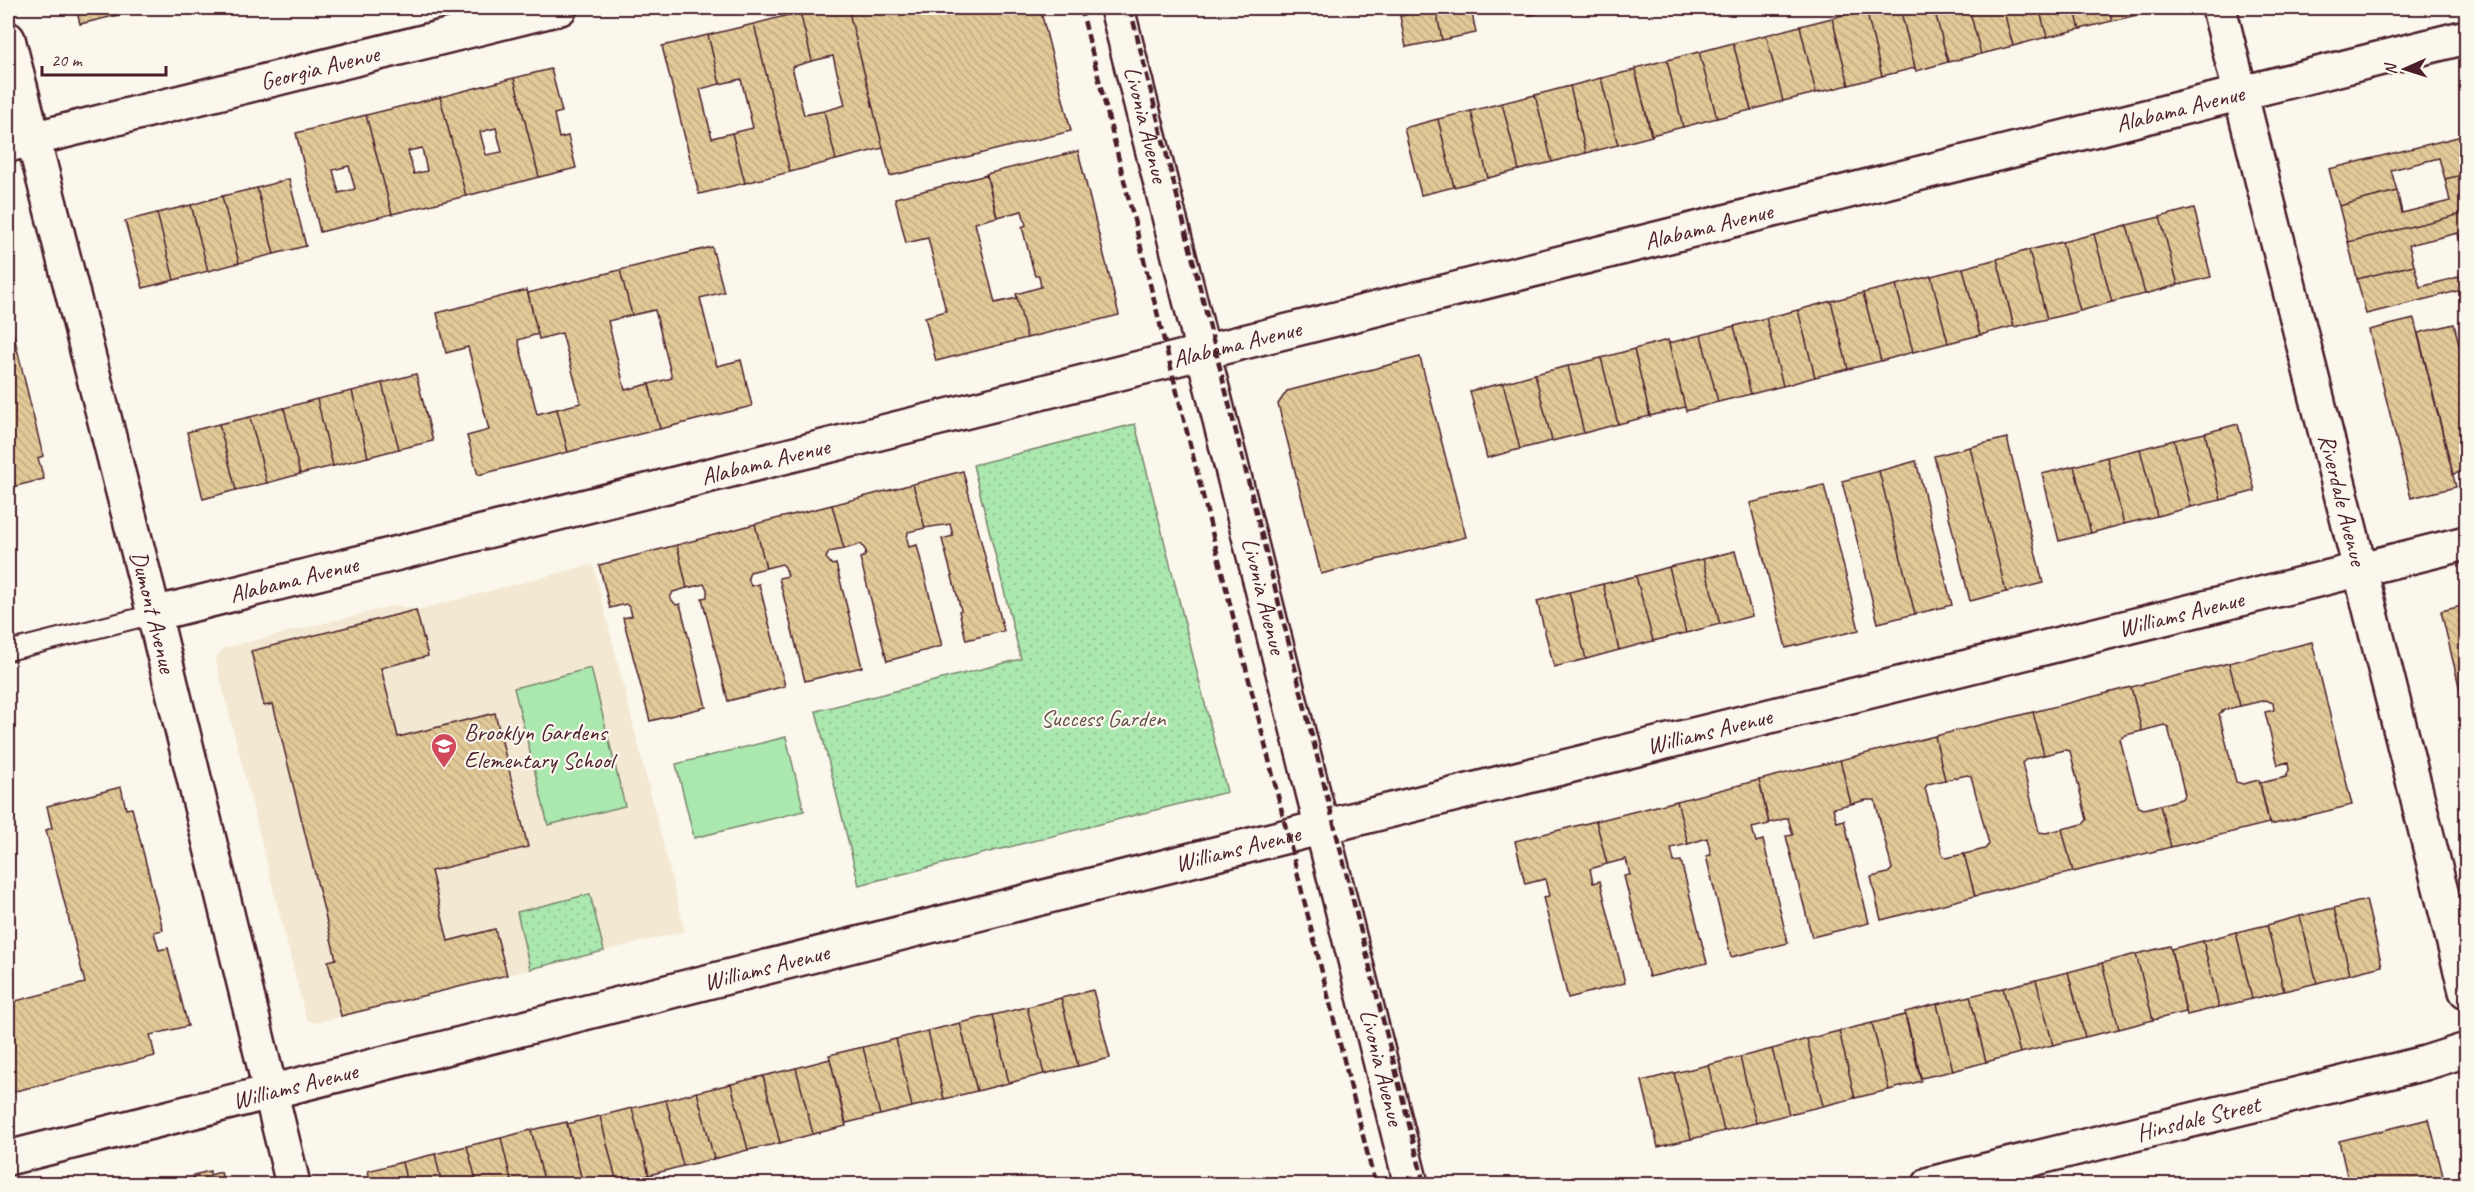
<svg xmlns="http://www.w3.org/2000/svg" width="2474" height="1192" viewBox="0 0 2474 1192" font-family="Caveat,sans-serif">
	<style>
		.built { fill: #f3e9d3 }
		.grass { fill: #aae8af; stroke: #7a846d; stroke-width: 1.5 }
		.park { fill: url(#park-dots); stroke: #7a846d; stroke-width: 1.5 }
		.building { fill: url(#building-back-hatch); stroke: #4a1f2b; stroke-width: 1.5; fill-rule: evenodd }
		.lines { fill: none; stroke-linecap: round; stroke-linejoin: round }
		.service-casing { stroke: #4a1f2b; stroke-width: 22 }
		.minor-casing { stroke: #4a1f2b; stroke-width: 38 }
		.service { stroke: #fbf7ec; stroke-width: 18 }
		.minor { stroke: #fbf7ec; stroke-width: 33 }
		.rail { stroke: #4a1f2b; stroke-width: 4.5; stroke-dasharray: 9 4.5; stroke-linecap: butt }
		.labels { text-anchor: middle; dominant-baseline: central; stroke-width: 4.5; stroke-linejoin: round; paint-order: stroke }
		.street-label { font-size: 24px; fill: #4a1f2b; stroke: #fbf7ec }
		.park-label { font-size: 24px; fill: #62514c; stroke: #fbf7ec }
		.poi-label { font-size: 24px; fill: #4a1f2b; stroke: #fbf7ec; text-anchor: start }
	</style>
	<defs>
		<pattern id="park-dots" width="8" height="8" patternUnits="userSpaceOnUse" patternTransform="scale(1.5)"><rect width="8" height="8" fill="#aae8af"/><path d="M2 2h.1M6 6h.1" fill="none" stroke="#94c797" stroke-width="1.8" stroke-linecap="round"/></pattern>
		<pattern id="building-back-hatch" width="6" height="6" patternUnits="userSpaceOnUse" patternTransform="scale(1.5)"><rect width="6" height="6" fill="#e1c998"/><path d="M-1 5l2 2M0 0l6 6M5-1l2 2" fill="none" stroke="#c3ac83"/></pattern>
	</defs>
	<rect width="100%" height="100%" fill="#fbf7ec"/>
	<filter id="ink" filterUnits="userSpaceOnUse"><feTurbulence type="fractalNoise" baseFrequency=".0167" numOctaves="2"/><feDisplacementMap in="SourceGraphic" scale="12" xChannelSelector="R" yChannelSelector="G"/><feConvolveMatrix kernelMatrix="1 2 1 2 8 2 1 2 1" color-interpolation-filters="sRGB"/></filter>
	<g filter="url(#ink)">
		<path class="built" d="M 593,564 L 685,931 L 315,1023 L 306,1019 L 215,658 L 224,648 L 397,605 L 416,610 Z"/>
		<path class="grass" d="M 591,668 L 625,806 L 548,825 L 514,688 Z
			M 786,737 L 804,811 L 694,838 L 676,764 Z"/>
		<path class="park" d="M 1135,424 L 1227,792 L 859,885 L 816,711 L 1021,659 L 973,465 Z
			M 590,894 L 604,951 L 530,969 L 517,912 Z"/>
		<path class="building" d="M 76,8 L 112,8 L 114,16 L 80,24 Z
			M 112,8 L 146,8 L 114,16 Z
			M 819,8 L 848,8 L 883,148 L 836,160 L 824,111 L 845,105 L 833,56 L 812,61 L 800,12 Z
			M 848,8 L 1040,8 L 1071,131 L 890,176 Z
			M 1442,8 L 1471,8 L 1476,33 L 1442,40 L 1436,9 Z
			M 1528,8 L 1562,8 L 1530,15 Z
			M 1873,8 L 1900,8 L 1915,68 L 1882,76 L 1866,9 Z
			M 1900,8 L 1934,8 L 1948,62 L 1916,71 Z
			M 1934,8 L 1969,8 L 1981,54 L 1948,62 Z
			M 1969,8 L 2003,8 L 2013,46 L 1981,54 Z
			M 2003,8 L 2039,8 L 2047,37 L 2013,46 Z
			M 2039,8 L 2074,8 L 2080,29 L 2047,37 Z
			M 2074,8 L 2109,8 L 2112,21 L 2080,29 Z
			M 2109,8 L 2144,8 L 2145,13 L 2112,21 Z
			M 2290,8 L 2321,8 L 2292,15 Z
			M 1436,9 L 1442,40 L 1406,47 L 1400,16 Z
			M 1866,9 L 1882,76 L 1849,85 L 1832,18 Z
			M 800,12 L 812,61 L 792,67 L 804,115 L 824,111 L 836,160 L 790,172 L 754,24 Z
			M 1832,18 L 1849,85 L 1816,93 L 1800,26 Z
			M 754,24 L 790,172 L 745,183 L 732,133 L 753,128 L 741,79 L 720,84 L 708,35 Z
			M 1800,26 L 1816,93 L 1783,101 L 1766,35 Z
			M 708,35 L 720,84 L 700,89 L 712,138 L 732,133 L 745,183 L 699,194 L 662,46 Z
			M 1766,35 L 1783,101 L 1751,110 L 1733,43 Z
			M 1733,43 L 1751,110 L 1717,118 L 1699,52 Z
			M 1699,52 L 1717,118 L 1683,127 L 1667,60 Z
			M 1667,60 L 1683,127 L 1651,135 L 1635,68 Z
			M 551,69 L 562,112 L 554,114 L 559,138 L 568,136 L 576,168 L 539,177 L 514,78 Z
			M 1635,70 L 1652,136 L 1618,145 L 1601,78 Z
			M 514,78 L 539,177 L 466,196 L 440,97 ZM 496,128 L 502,152 L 486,155 L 480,132 Z
			M 1601,78 L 1618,145 L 1586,153 L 1570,86 Z
			M 1570,86 L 1586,153 L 1552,162 L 1535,95 Z
			M 1535,95 L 1552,162 L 1519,170 L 1502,103 Z
			M 440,97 L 466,196 L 392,214 L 366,115 ZM 422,148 L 427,171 L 414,174 L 408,151 Z
			M 1502,103 L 1519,170 L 1488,178 L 1471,111 Z
			M 1471,111 L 1488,178 L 1454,187 L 1438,119 Z
			M 366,115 L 392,214 L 320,232 L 296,133 ZM 349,166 L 355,189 L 339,193 L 333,170 Z
			M 1438,119 L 1454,187 L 1421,195 L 1404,128 Z
			M 2466,135 L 2466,174 L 2445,179 L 2439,158 L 2391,170 L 2397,191 L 2339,206 L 2329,169 Z
			M 1078,151 L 1119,315 L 1027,338 L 1016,294 L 1041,287 L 1039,276 L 1035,276 L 1022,227 L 1026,225 L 1022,211 L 997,217 L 986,174 Z
			M 2466,174 L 2466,213 L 2348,242 L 2339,206 L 2397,191 L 2402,213 L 2450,201 L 2445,179 Z
			M 987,175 L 997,217 L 975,223 L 995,303 L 1017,298 L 1027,338 L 936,361 L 925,317 L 946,311 L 928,238 L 906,243 L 895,198 Z
			M 289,179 L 306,246 L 274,254 L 257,188 Z
			M 257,188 L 274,254 L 239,263 L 222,196 Z
			M 222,196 L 239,263 L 208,271 L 191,205 Z
			M 191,205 L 208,271 L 174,280 L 157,213 Z
			M 2194,208 L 2211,277 L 2178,285 L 2160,217 Z
			M 157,213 L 174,280 L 143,288 L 125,221 Z
			M 2466,213 L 2466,252 L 2463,253 L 2458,233 L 2409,245 L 2414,265 L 2357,279 L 2348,242 Z
			M 2160,217 L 2178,285 L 2145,294 L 2127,225 Z
			M 2127,225 L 2145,294 L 2112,302 L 2094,234 Z
			M 2094,234 L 2112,302 L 2080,311 L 2062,242 Z
			M 2062,242 L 2080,311 L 2047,319 L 2029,250 Z
			M 712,247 L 724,292 L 700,298 L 717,366 L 741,360 L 752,406 L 660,429 L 649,384 L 672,378 L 655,310 L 632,315 L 620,270 Z
			M 2029,250 L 2047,319 L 2014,327 L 1997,259 Z
			M 1997,259 L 2014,326 L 1980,335 L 1963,268 Z
			M 2414,265 L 2420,287 L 2466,275 L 2466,289 L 2366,314 L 2357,279 Z
			M 1963,268 L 1980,335 L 1948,343 L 1931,276 Z
			M 620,270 L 632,315 L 608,321 L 625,390 L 649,384 L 660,429 L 568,452 L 557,409 L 581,403 L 562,333 L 539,339 L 528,293 Z
			M 1931,276 L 1948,343 L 1913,352 L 1896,285 Z
			M 1896,285 L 1913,352 L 1881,361 L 1863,293 Z
			M 527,290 L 538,334 L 518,340 L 537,414 L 557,409 L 568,452 L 478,475 L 467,436 L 489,430 L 468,347 L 446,353 L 437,313 Z
			M 1863,293 L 1881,361 L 1848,369 L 1831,301 Z
			M 1831,301 L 1848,369 L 1815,377 L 1798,310 Z
			M 1798,310 L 1815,377 L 1783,386 L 1766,318 Z
			M 8,311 L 43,456 L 38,458 L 44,479 L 8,488 Z
			M 1766,318 L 1783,386 L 1751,394 L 1734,326 Z
			M 2414,319 L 2456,487 L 2411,498 L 2369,330 Z
			M 2454,324 L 2466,373 L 2466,471 L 2453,474 L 2418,333 Z
			M 1734,326 L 1751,394 L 1718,402 L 1701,335 Z
			M 1701,335 L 1718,402 L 1686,411 L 1669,343 Z
			M 1668,340 L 1685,407 L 1650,416 L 1634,349 Z
			M 1634,349 L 1650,416 L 1618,424 L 1601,358 Z
			M 1420,357 L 1466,537 L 1321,574 L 1278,404 L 1287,391 Z
			M 1601,358 L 1618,424 L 1584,433 L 1568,366 Z
			M 1568,366 L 1584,433 L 1552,441 L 1535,374 Z
			M 416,374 L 433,441 L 399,449 L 382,383 Z
			M 1535,374 L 1552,441 L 1520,449 L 1503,383 Z
			M 382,383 L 399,449 L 368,457 L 352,391 Z
			M 1503,383 L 1520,449 L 1487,458 L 1470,391 Z
			M 352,391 L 368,457 L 333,466 L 317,399 Z
			M 317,399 L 333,466 L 300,474 L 284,408 Z
			M 284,408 L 300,474 L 267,483 L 250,417 Z
			M 250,417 L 267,483 L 236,490 L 219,424 Z
			M 219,424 L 236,490 L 203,499 L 187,432 Z
			M 2238,424 L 2255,491 L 2221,500 L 2205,433 Z
			M 2205,433 L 2221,500 L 2191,507 L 2174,440 Z
			M 2007,438 L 2043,583 L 2006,592 L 1970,447 Z
			M 2174,440 L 2191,507 L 2157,516 L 2140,449 Z
			M 1970,447 L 2006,592 L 1970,601 L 1934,456 Z
			M 2140,449 L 2157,516 L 2124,524 L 2107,457 Z
			M 2107,457 L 2124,524 L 2091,533 L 2074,466 Z
			M 1916,461 L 1952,605 L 1915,614 L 1879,471 Z
			M 2074,466 L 2091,533 L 2059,541 L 2042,474 Z
			M 963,471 L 1004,631 L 966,640 L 959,611 L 961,610 L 942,539 L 953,536 L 950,524 L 925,528 L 913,484 Z
			M 1879,471 L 1915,614 L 1878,623 L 1842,481 Z
			M 913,484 L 925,528 L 908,532 L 907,539 L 909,547 L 917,545 L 942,646 L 887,661 L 860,558 L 865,556 L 866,551 L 861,544 L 844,549 L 832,505 Z
			M 1824,485 L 1859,630 L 1786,648 L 1750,503 Z
			M 832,505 L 844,549 L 829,552 L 826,558 L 832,565 L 836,564 L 862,667 L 805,681 L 779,578 L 788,576 L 785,567 L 782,564 L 766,568 L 755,524 Z
			M 755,524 L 766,568 L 750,572 L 748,578 L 751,586 L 759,584 L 785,686 L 728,701 L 702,598 L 707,597 L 707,589 L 704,584 L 687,588 L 677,545 Z
			M 677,545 L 687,588 L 673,592 L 670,598 L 676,605 L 680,604 L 706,707 L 650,721 L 623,618 L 632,616 L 630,608 L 626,604 L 610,608 L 599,565 Z
			M 1735,551 L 1752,616 L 1720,624 L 1703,559 Z
			M 1703,559 L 1720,624 L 1686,633 L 1669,567 Z
			M 1669,567 L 1686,633 L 1653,641 L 1636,576 Z
			M 1636,576 L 1653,641 L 1619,650 L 1603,584 Z
			M 1603,584 L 1619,650 L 1586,659 L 1569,592 Z
			M 1569,592 L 1586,659 L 1554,667 L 1537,601 Z
			M 2466,605 L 2466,715 L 2441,611 Z
			M 416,610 L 428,656 L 381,668 L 398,737 L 495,713 L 528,847 L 431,871 L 448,941 L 495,929 L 507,975 L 341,1016 L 328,961 L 336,959 L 273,704 L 264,706 L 251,651 Z
			M 2312,642 L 2352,805 L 2270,825 L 2260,783 L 2286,777 L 2289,770 L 2288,762 L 2278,765 L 2265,712 L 2274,710 L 2273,703 L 2266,700 L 2240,706 L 2229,663 Z
			M 2229,663 L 2240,706 L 2224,710 L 2219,714 L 2236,782 L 2243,784 L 2259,780 L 2269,823 L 2171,847 L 2160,805 L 2181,799 L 2185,795 L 2168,727 L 2164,725 L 2142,731 L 2131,687 Z
			M 2131,687 L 2142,731 L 2126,735 L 2120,739 L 2138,807 L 2144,809 L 2160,805 L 2171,847 L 2073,872 L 2062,829 L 2083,824 L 2087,820 L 2070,751 L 2065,750 L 2044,755 L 2033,712 Z
			M 2033,712 L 2044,755 L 2027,759 L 2022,763 L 2039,832 L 2046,833 L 2062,829 L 2073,872 L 1975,896 L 1964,854 L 1985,849 L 1989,844 L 1971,776 L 1967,775 L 1945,780 L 1935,736 Z
			M 1935,736 L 1945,780 L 1928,784 L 1925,788 L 1943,856 L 1946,858 L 1964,854 L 1975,896 L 1881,920 L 1871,877 L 1888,873 L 1892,869 L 1875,800 L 1866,800 L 1851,804 L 1840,760 Z
			M 1840,760 L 1851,804 L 1833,808 L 1837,822 L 1844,820 L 1869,923 L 1812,937 L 1786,836 L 1793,835 L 1788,818 L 1769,823 L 1759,780 Z
			M 1759,780 L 1769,824 L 1752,828 L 1756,842 L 1763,840 L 1788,943 L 1731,957 L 1706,856 L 1711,855 L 1707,838 L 1688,844 L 1677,801 Z
			M 121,787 L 126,809 L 132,808 L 163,930 L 154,932 L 159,950 L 168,948 L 188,1026 L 150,1035 L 155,1056 L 8,1093 L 8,1003 L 85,983 L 46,830 L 52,828 L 47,806 Z
			M 1677,801 L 1688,844 L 1671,848 L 1674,862 L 1681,861 L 1707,963 L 1649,977 L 1624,876 L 1630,875 L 1626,859 L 1607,864 L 1596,821 Z
			M 1596,821 L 1607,864 L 1590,869 L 1593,883 L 1600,881 L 1625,983 L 1568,998 L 1543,897 L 1549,896 L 1545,879 L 1525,884 L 1515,841 Z
			M 2366,900 L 2382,966 L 2350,974 L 2334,908 Z
			M 2334,908 L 2350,974 L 2317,983 L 2300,916 Z
			M 2300,916 L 2317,983 L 2284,991 L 2267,925 Z
			M 2267,925 L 2284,991 L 2252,999 L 2236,932 Z
			M 2236,932 L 2252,999 L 2219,1007 L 2203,941 Z
			M 2203,941 L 2219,1007 L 2187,1015 L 2171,949 Z
			M 2170,946 L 2186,1012 L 2153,1020 L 2136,954 Z
			M 2136,954 L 2153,1020 L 2119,1029 L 2102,963 Z
			M 2102,963 L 2119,1029 L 2085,1037 L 2068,972 Z
			M 2068,972 L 2085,1037 L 2053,1045 L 2036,980 Z
			M 2036,980 L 2053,1045 L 2020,1053 L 2003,988 Z
			M 2003,988 L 2020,1053 L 1986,1062 L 1970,996 Z
			M 1093,990 L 1110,1058 L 1078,1066 L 1061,998 Z
			M 1970,996 L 1986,1062 L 1953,1071 L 1937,1004 Z
			M 1061,998 L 1078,1066 L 1044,1074 L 1027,1007 Z
			M 1937,1004 L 1953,1071 L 1921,1078 L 1905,1012 Z
			M 1027,1007 L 1044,1074 L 1009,1083 L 993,1015 Z
			M 993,1015 L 1009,1083 L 977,1091 L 960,1023 Z
			M 1905,1015 L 1921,1081 L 1889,1090 L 1872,1023 Z
			M 960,1023 L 977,1091 L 944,1099 L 928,1031 Z
			M 1872,1023 L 1889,1090 L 1855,1098 L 1839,1031 Z
			M 928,1031 L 944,1099 L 912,1107 L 896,1039 Z
			M 1839,1031 L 1855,1098 L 1823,1106 L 1807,1039 Z
			M 896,1039 L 912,1107 L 880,1115 L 863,1047 Z
			M 1807,1039 L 1823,1106 L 1789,1114 L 1772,1049 Z
			M 863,1047 L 880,1115 L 846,1123 L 829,1055 Z
			M 1772,1049 L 1789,1114 L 1756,1123 L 1740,1057 Z
			M 1740,1057 L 1756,1123 L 1724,1131 L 1708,1065 Z
			M 830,1059 L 846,1126 L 813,1134 L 796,1068 Z
			M 1708,1065 L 1724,1131 L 1691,1139 L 1674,1073 Z
			M 796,1068 L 813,1134 L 780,1143 L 763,1076 Z
			M 1674,1073 L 1691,1139 L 1658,1147 L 1642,1081 Z
			M 763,1076 L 780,1143 L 748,1150 L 731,1084 Z
			M 731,1084 L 748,1150 L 714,1159 L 697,1092 Z
			M 697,1092 L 714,1159 L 683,1166 L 666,1100 Z
			M 666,1100 L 683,1166 L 649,1175 L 632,1108 Z
			M 632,1108 L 649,1175 L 617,1183 L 600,1116 Z
			M 600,1116 L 617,1183 L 583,1184 L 567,1124 Z
			M 2429,1119 L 2445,1184 L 2387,1184 L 2387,1182 L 2349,1184 L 2339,1141 Z
			M 567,1122 L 583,1184 L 545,1184 L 531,1130 Z
			M 531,1130 L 545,1184 L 512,1184 L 501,1138 Z
			M 501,1138 L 512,1184 L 477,1184 L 467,1146 Z
			M 467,1146 L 477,1184 L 442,1184 L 435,1154 Z
			M 435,1154 L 442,1184 L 407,1184 L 402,1162 Z
			M 402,1162 L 407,1184 L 371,1184 L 368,1171 Z
			M 210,1171 L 210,1175 L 221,1172 L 224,1184 L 171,1184 L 174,1184 L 173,1181 L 182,1178 L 183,1182 L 194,1179 L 193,1175 Z"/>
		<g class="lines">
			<g class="service-casing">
				<path id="service" d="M 8,651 L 154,614"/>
			</g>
			<g class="minor-casing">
				<g id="minor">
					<path id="s1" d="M 1117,8 L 1411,1184"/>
					<path id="s2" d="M 2219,8 L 2466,991"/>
					<path id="s3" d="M 8,39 L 154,614 L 293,1184"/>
					<path id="s4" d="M 8,145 L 560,8"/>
					<path id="s5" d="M 154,614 L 2466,37"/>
					<path id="s6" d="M 8,1158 L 1263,842 L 2466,543"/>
					<path id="s7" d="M 1930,1184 L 2425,1063 L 2466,1050"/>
				</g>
			</g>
			<use href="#service" class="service"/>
			<use href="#minor" class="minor"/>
			<path class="rail" d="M 1081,8 L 1375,1184
				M 1130,8 L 1424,1184"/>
		</g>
	</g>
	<defs>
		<g id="school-pin" transform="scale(1.35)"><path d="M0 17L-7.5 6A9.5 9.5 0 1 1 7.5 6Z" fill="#d1495b" stroke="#fbf7ec"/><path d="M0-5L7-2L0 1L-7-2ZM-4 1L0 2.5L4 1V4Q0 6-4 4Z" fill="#fff"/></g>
	</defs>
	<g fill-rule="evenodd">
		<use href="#school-pin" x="444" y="746"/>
	</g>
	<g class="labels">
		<g class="street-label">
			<text stroke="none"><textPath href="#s4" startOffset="321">Georgia Avenue</textPath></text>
			<text stroke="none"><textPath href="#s5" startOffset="2088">Alabama Avenue</textPath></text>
			<text stroke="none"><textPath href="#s1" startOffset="120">Livonia Avenue</textPath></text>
			<text stroke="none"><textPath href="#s5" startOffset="1602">Alabama Avenue</textPath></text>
			<text stroke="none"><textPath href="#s5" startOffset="1116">Alabama Avenue</textPath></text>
			<text stroke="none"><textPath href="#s5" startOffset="630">Alabama Avenue</textPath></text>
			<text stroke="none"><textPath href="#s2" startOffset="507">Riverdale Avenue</textPath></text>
			<text stroke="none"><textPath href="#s5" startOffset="144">Alabama Avenue</textPath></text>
			<text stroke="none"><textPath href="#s1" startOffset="606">Livonia Avenue</textPath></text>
			<text stroke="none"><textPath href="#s3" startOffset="591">Dumont Avenue</textPath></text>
			<text stroke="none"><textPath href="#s6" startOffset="2240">Williams Avenue</textPath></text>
			<text stroke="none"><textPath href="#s6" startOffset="1754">Williams Avenue</textPath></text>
			<text stroke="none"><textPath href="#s6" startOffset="1268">Williams Avenue</textPath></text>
			<text stroke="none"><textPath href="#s6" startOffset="782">Williams Avenue</textPath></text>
			<text stroke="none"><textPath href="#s1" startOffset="1092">Livonia Avenue</textPath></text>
			<text stroke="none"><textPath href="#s6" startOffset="296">Williams Avenue</textPath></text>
			<text stroke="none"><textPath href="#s7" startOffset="276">Hinsdale Street</textPath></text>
		</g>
		<g class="park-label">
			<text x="1103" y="718">Success Garden</text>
		</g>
		<g class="poi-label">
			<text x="464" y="732">Brooklyn Gardens<tspan x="464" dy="28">Elementary School</tspan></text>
		</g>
	</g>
	<rect width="2474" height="1192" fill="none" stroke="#fbf7ec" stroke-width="30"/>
	<rect x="15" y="15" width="2444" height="1162" fill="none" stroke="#4a1f2b" stroke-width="2" filter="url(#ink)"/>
	<g transform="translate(2405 69) rotate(267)" stroke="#fbf7ec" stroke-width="4.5" paint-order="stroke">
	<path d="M0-4.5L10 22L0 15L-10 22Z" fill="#4a1f2b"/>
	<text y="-9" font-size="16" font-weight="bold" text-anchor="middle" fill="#4a1f2b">N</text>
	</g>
	<path d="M42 66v9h124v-9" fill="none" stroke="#4a1f2b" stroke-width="3"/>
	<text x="51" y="66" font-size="18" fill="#4a1f2b" stroke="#fbf7ec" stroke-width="4.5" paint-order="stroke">20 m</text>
</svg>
